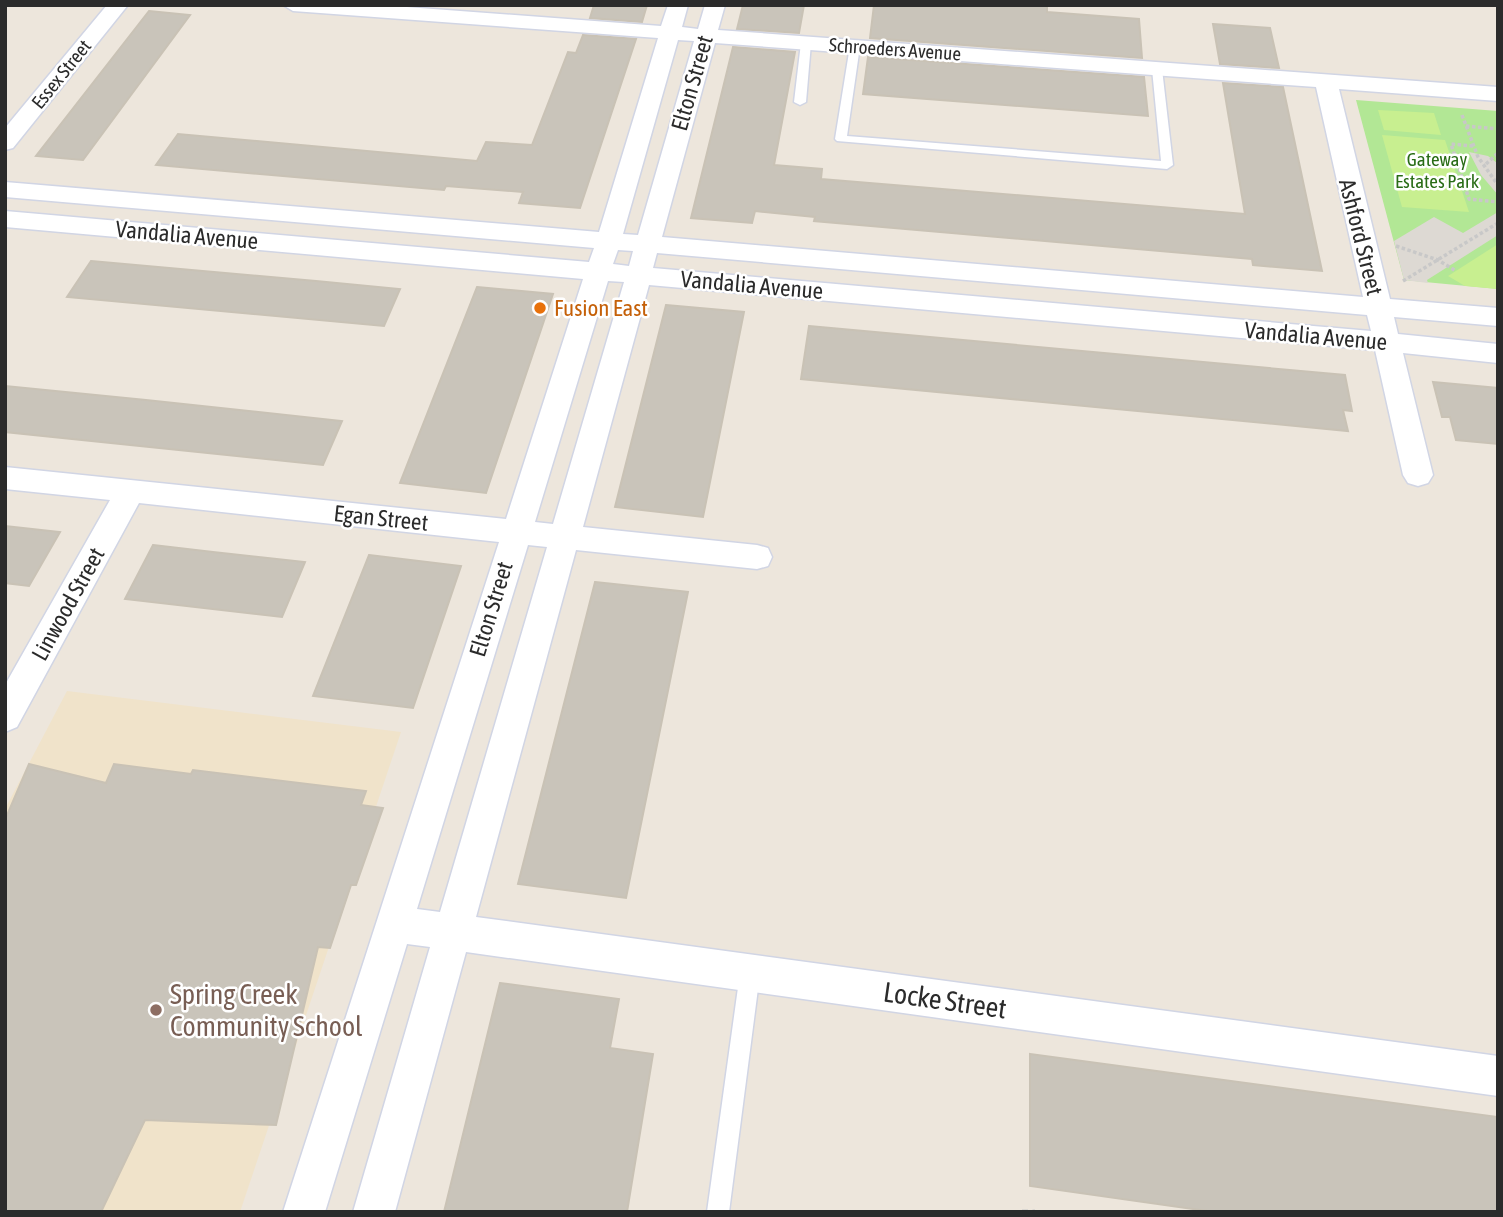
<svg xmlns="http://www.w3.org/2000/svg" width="1503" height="1217" viewBox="0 0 1503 1217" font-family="'Asap Condensed',sans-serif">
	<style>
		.education { fill: #f0e3ca }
		.green { fill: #b2e795 }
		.pitch { fill: #c8ef90 }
		.plaza { fill: #ddd9d3 }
		.building { fill: #c9c4ba; stroke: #c9c2b5; stroke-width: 2 }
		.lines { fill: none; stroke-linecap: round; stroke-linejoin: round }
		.service-casing { stroke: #d1d5e4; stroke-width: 3 }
		.minor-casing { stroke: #d1d5e4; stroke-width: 3 }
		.path-far1 { stroke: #c8c8c8; stroke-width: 3.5; stroke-dasharray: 3.5 2.5; stroke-linecap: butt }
		.path { stroke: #c8c8c8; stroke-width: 5; stroke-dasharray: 6 4.5; stroke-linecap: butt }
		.service { fill: #fff; fill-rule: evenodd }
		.minor { fill: #fff; fill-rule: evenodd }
		.food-dot { fill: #e8710a; stroke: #fff; stroke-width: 2.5 }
		.education-dot { fill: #8d6e63; stroke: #fff; stroke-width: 2.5 }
		.labels { text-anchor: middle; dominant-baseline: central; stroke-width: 5; stroke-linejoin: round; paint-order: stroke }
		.far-street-label { font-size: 19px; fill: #2b2b2b; stroke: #fff }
		.far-park-label { font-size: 19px; fill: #296c16; stroke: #fff }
		.street-label { font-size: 23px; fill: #2b2b2b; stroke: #fff }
		.food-label { font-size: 23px; fill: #c56008; stroke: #fff; text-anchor: start }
		.near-education-label { font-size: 28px; fill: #785e54; stroke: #fff; text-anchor: start }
		.near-street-label { font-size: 28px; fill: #2b2b2b; stroke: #fff }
	</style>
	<rect width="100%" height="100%" fill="#ede6dc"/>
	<path class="education" d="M 67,691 L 401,732 L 240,1212 L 5,1212 L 5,809 Z"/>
	<path class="green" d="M 1356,100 L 1498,111 L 1498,289 L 1404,280 Z"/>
	<path class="pitch" d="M 1378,110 L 1434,113 L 1441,135 L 1384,130 Z
		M 1382,135 L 1445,140 L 1469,212 L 1402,207 Z
		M 1498,244 L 1498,289 L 1465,286 L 1448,276 Z"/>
	<path class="plaza" d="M 1469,152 L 1488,156 L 1497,163 L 1498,195 L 1481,175 Z
		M 1498,212 L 1498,235 L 1427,280 L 1428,283 L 1404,280 L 1394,241 L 1434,217 L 1463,233 Z"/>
	<path class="building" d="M 594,5 L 647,5 L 642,22 L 590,18 Z
		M 743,5 L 804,5 L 799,33 L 737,29 Z
		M 874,5 L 1047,5 L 1047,12 L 1139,19 L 1142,58 L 870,38 Z
		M 149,11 L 190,15 L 83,160 L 36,156 Z
		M 1213,24 L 1270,28 L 1279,68 L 1220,64 Z
		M 583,35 L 636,39 L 580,208 L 519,203 L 523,192 L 446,186 L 444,190 L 156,165 L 178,134 L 477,161 L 486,142 L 532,145 L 568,52 L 576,53 Z
		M 733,47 L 795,52 L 774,165 L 822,169 L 821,179 L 1245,214 L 1223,83 L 1283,87 L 1322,271 L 1253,265 L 1252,259 L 814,221 L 815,217 L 755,211 L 752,223 L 691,218 Z
		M 868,57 L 1144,77 L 1148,116 L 863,94 Z
		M 91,261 L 316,281 L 400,289 L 384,326 L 67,297 Z
		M 477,287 L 553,294 L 486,493 L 400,483 Z
		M 666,305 L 744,312 L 703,517 L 615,507 Z
		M 809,326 L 1345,375 L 1352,411 L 1343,410 L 1348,431 L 801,379 Z
		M 1433,382 L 1498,388 L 1498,444 L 1456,440 L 1450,417 L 1442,417 Z
		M 5,386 L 146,400 L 342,421 L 323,465 L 5,432 Z
		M 5,526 L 60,532 L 29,586 L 5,583 Z
		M 153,545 L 213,552 L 305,562 L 282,617 L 125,599 Z
		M 369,555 L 461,566 L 413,708 L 313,696 Z
		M 595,582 L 688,592 L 626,898 L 518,884 Z
		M 29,764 L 106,783 L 114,764 L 191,774 L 193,770 L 366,791 L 361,805 L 383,808 L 356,885 L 351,885 L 330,948 L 318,947 L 276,1125 L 145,1120 L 101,1212 L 5,1212 L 5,820 Z
		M 500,983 L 619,999 L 610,1048 L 653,1054 L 627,1212 L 444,1212 Z
		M 1030,1054 L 1498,1117 L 1498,1212 L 1214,1212 L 1030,1186 Z"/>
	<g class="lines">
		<g class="service-casing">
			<path id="service" d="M 806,40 L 811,43 L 806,102 L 800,105 L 794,102 L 801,43 Z
				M 855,43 L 860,46 L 847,136 L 1161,161 L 1152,69 L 1157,66 L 1162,69 L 1173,165 L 1167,169 L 837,141 L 835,139 L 850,46 Z
				M 750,963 L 757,966 L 760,973 L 729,1212 L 707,1212 L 740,973 L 743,966 Z"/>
		</g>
		<g class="minor-casing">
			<path id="minor" d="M 107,5 L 128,5 L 13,148 L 5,150 L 5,128 Z
				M 283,5 L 380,5 L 661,26 L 668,5 L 688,5 L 682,27 L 698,29 L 705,5 L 725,5 L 718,30 L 1498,87 L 1498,101 L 1339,89 L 1390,299 L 1498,308 L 1498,326 L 1394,317 L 1398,334 L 1498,344 L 1498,363 L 1403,353 L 1433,475 L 1428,483 L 1418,486 L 1408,483 L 1403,475 L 1375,350 L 649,285 L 583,527 L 757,545 L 768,548 L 772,557 L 768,566 L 757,569 L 576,550 L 476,917 L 1498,1056 L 1498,1096 L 466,952 L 395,1212 L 353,1212 L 430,947 L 407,944 L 325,1212 L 283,1212 L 499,542 L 139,503 L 17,727 L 5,732 L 5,685 L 110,500 L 5,489 L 5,467 L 506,519 L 583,279 L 5,227 L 5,211 L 589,262 L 594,248 L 5,197 L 5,182 L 599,232 L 658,38 L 293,11 ZM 678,40 L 694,41 L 638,235 L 623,234 ZM 715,43 L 1316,87 L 1363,297 L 662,237 ZM 618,250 L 633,251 L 629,266 L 613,264 ZM 657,253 L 1367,315 L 1371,331 L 653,268 ZM 608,281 L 624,282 L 553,524 L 535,522 ZM 528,545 L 547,547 L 440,912 L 417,909 Z"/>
		</g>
		<path class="path-far1" d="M 1462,115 L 1478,157 L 1498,185
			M 1466,126 L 1498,129
			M 1473,146 L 1451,144 L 1469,199 L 1498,202
			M 1486,164 L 1498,153
			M 1396,246 L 1438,260 L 1456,271
			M 1403,281 L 1498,223"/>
		<path class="path" d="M 1022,1212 L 1035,1212"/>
		<use href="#service" class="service"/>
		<use href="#minor" class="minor"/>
	</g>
	<circle class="food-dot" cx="540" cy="308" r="7"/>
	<circle class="education-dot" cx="156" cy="1010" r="7"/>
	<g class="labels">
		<g class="far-street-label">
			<text transform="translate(895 49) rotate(4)">Schroeders Avenue</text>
			<text transform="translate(61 74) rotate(-51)">Essex Street</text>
		</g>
		<g class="far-park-label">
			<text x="1437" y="159">Gateway<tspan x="1437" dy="22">Estates Park</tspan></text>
		</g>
		<g class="street-label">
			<text transform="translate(692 83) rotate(-74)">Elton Street</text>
			<text transform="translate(187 235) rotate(5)">Vandalia Avenue</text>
			<text transform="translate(1361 237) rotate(76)">Ashford Street</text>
			<text transform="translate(752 285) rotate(5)">Vandalia Avenue</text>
			<text transform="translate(1316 336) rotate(5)">Vandalia Avenue</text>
			<text transform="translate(381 518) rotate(6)">Egan Street</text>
			<text transform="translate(68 604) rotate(-61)">Linwood Street</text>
			<text transform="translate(491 609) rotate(-73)">Elton Street</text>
		</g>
		<g class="food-label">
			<text x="554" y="308">Fusion East</text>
		</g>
		<g class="near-education-label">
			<text x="170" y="994">Spring Creek<tspan x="170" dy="32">Community School</tspan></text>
		</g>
		<g class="near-street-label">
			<text transform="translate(945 1000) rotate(8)">Locke Street</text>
		</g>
	</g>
	<rect width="1503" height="1217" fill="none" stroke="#2b2b2b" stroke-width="14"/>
</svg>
